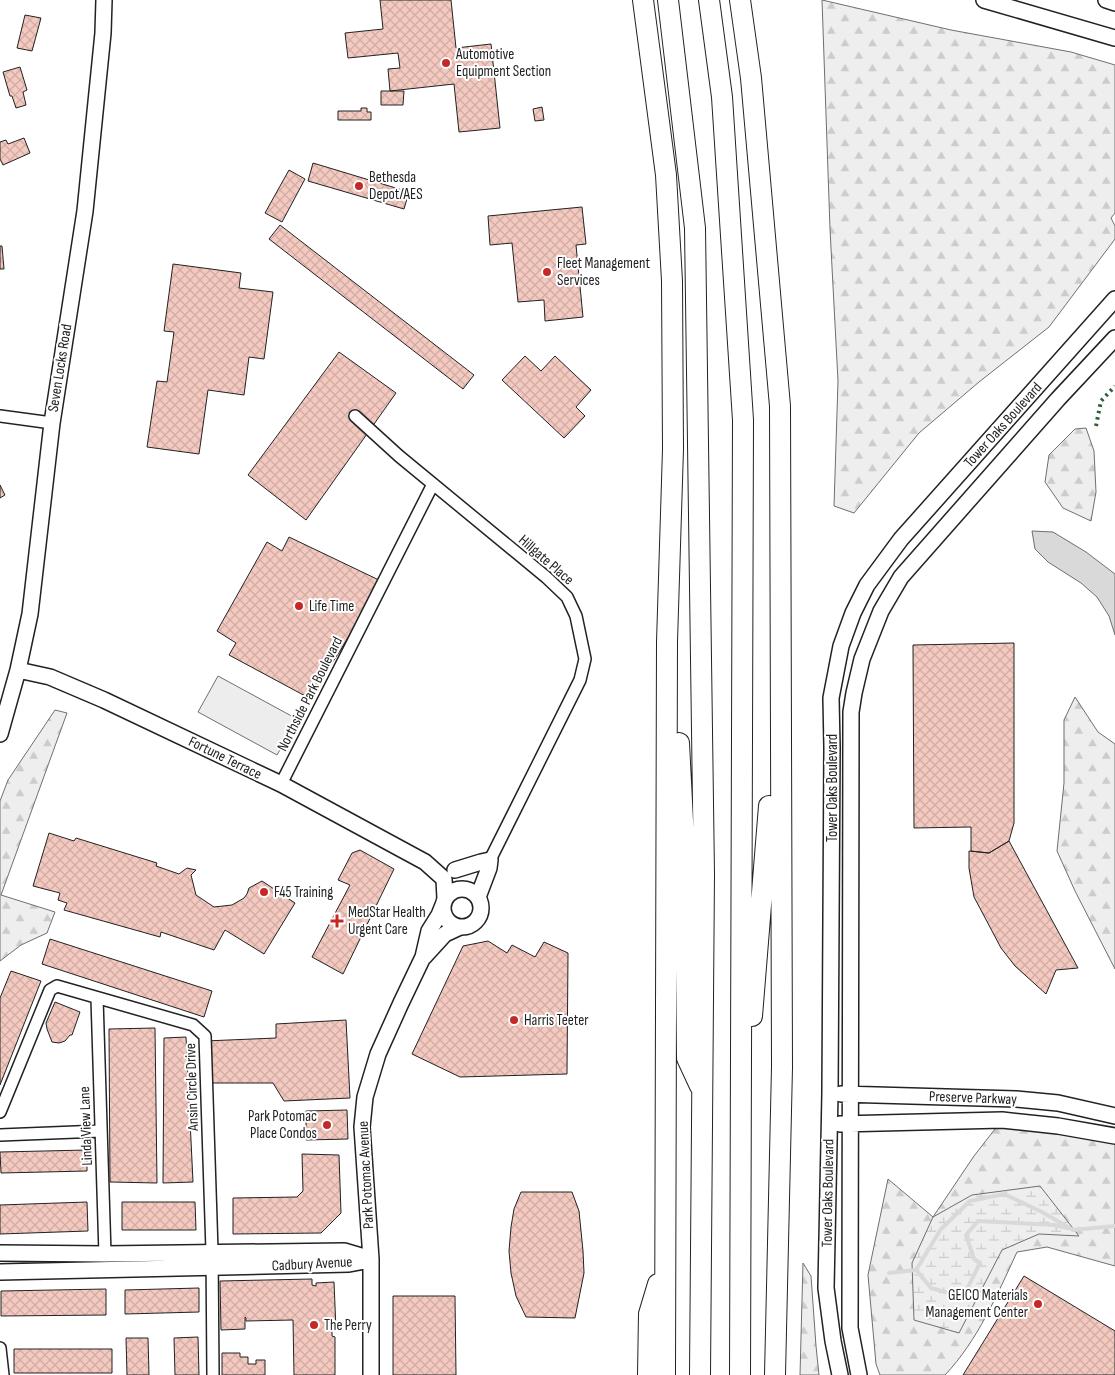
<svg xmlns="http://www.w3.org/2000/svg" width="1115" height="1375" viewBox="0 0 1115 1375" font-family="'Sofia Sans Condensed',sans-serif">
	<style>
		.forest { fill: url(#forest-firs); stroke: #6f6f6f }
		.wetland { fill: url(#wetland-marsh); stroke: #6f6f6f }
		.parking { fill: #ededed; stroke: #6f6f6f }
		.water { fill: #d9d9d9; stroke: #6f6f6f }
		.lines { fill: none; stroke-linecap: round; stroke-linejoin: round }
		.stream { stroke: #d9d9d9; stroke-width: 4 }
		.building { fill: url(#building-cross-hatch); stroke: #222 }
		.street-casing { stroke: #222; stroke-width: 14 }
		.secondary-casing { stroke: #222; stroke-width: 18 }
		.highway-casing { stroke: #222; stroke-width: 22 }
		.street { stroke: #fff; stroke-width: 11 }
		.secondary { stroke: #fff; stroke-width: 15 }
		.highway { stroke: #fff; stroke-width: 20 }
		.hedge { stroke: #2f5e38; stroke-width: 4; stroke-dasharray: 2.5 4; stroke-linecap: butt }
		.poi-dot { fill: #c62828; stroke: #fff; stroke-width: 2 }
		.labels { text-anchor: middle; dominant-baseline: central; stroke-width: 4; stroke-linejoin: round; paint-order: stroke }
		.poi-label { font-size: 15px; fill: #222; stroke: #fff; text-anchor: start }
		.street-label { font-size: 15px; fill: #222; stroke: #fff }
	</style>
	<defs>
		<pattern id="forest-firs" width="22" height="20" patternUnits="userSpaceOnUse" patternTransform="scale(1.25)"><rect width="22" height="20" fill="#eee"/><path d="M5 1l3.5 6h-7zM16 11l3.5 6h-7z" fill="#ccc"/></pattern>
		<pattern id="wetland-marsh" width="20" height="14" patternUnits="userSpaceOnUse" patternTransform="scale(1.25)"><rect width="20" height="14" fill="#eee"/><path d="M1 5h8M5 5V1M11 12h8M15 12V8" fill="none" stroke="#ccc"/></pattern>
		<pattern id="building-cross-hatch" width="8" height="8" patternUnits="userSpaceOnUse" patternTransform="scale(1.25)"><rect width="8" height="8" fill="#f3c9c0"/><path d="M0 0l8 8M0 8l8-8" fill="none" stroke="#d0aca5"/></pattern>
	</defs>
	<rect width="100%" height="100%" fill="#fff"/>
	<path class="forest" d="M 822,0 L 951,30 L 1071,52 L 1115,65 L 1115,213 L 1111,218 L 1115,226 L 1115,239 L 1049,327 L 979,382 L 919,433 L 854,513 L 834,506 L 838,381 L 830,229 Z
		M 1086,428 L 1094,451 L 1096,492 L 1091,521 L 1063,508 L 1045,482 L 1049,455 L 1075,429 Z
		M 1075,697 L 1098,732 L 1115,744 L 1115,969 L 1075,891 L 1057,851 L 1064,783 L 1064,720 Z
		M 55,710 L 67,713 L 1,895 L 55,912 L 47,933 L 21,945 L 0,961 L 0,801 L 8,780 Z
		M 1002,1120 L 1115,1136 L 1115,1266 L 1047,1247 L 1017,1252 C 997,1295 978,1340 945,1375 L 880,1375 L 876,1364 L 868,1275 L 888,1179 L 933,1217 L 974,1156 Z
		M 803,1263 L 811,1276 L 816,1346 L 819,1375 L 800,1375 Z"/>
	<path class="wetland" d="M 1040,1186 L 1079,1236 L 1039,1234 L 1002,1250 L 959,1333 L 914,1320 L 912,1263 L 933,1217 L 972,1195 Z"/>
	<path class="parking" d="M 218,676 L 297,719 L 277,755 L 198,712 Z"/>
	<path class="water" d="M 1032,531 L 1053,532 L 1086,552 L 1115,574 L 1115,635 L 1109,616 L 1097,597 L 1081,583 L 1048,562 L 1035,549 Z"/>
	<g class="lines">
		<path class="stream" d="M 916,1270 L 931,1288 L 963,1297 L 980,1263 L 974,1259 L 966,1235 L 978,1221 L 1054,1225 L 1068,1228
			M 889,1273 L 916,1270 L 941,1229 L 970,1201 L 1004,1194 L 1042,1212 L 1073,1230 L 1115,1226"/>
	</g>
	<path class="building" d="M 380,0 L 451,0 L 456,48 L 491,44 L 500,128 L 459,132 L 454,84 L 390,91 L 388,69 L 400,68 L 398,53 L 348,58 L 345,33 L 383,29 Z
		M 25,15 L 41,18 L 32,51 L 17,48 Z
		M 20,67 L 27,90 L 23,92 L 26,105 L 16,108 L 12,96 L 10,96 L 3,72 Z
		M 381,91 L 404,91 L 403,105 L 381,105 Z
		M 542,107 L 544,120 L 535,121 L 533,109 Z
		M 361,108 L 367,108 L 367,112 L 371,112 L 371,120 L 338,120 L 338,111 L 361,111 Z
		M 24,138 L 30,153 L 3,165 L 0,159 L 0,142 L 6,140 L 8,144 Z
		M 313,163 L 409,192 L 404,209 L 308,181 Z
		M 289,170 L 305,179 L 282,222 L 265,213 Z
		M 582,207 L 586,244 L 576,245 L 583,317 L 545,321 L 544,300 L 518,302 L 512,243 L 490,245 L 488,216 Z
		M 280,225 L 474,375 L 463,389 L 269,239 Z
		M 0,246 L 2,246 L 4,269 L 0,269 Z
		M 173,264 L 241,273 L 239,288 L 273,292 L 264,359 L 249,357 L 244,395 L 208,390 L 199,454 L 147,447 L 157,381 L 167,382 L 174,332 L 164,331 Z
		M 339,352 L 396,393 L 306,520 L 248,475 Z
		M 525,356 L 541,371 L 555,356 L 591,390 L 576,407 L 585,416 L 564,438 L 502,380 Z
		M 0,485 L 5,495 L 0,498 Z
		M 289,537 L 381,581 L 340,651 L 309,698 L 229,655 L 236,643 L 217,631 L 267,542 L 282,551 Z
		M 1014,643 L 1014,823 L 1009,841 L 989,853 L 971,851 L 971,827 L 914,828 L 913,645 Z
		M 49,833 L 74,841 L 76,838 L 157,863 L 156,866 L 179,874 L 187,868 L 196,870 L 191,875 L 196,895 L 214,907 L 232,905 L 244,898 L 247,894 L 249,888 L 262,881 L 295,903 L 264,954 L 225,930 L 214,950 L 161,932 L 160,937 L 64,910 L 67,903 L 58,900 L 60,893 L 33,886 Z
		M 1009,841 L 1078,968 L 1056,970 L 1046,994 L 1015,966 L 1001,948 L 974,897 L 969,868 L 969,851 L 989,853 Z
		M 360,850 L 394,869 L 343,974 L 312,957 L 350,885 L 338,880 L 352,853 Z
		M 50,939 L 212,991 L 204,1017 L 42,964 Z
		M 488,941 L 507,953 L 512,945 L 535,957 L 544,942 L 568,953 L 567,1074 L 460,1077 L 412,1054 L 463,946 Z
		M 11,971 L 41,981 L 0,1085 L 0,998 Z
		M 55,1002 L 80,1012 L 72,1035 L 70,1035 L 65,1041 L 59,1043 L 52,1042 L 47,1029 L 46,1023 Z
		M 346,1020 L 350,1098 L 284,1101 L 273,1083 L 207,1083 L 205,1041 L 276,1038 L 276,1024 Z
		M 155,1028 L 157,1183 L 110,1182 L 109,1029 Z
		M 186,1037 L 193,1182 L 163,1183 L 164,1038 Z
		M 347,1110 L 348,1139 L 306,1140 L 306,1111 Z
		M 87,1150 L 87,1171 L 1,1173 L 0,1152 Z
		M 302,1154 L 339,1155 L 341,1213 L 321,1233 L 233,1234 L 233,1198 L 297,1197 L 303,1191 Z
		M 521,1192 L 572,1192 L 579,1211 L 583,1251 L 584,1273 L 575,1318 L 526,1317 L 516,1296 L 511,1273 L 509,1251 L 511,1227 L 514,1209 Z
		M 87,1202 L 88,1231 L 0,1234 L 0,1205 Z
		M 122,1202 L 195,1202 L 196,1230 L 122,1230 Z
		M 1024,1276 L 1115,1331 L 1115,1375 L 963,1375 Z
		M 312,1279 L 312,1285 L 316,1286 L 316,1283 L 334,1282 L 336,1330 L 332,1330 L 332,1336 L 335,1337 L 335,1375 L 294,1375 L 293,1320 L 246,1321 L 246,1318 L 245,1317 L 245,1329 L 221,1330 L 220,1281 Z
		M 199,1288 L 199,1312 L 125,1314 L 125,1290 Z
		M 106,1289 L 106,1315 L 1,1316 L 1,1291 Z
		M 393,1296 L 455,1296 L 456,1375 L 393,1375 Z
		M 198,1337 L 199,1375 L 175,1375 L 174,1338 Z
		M 126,1338 L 148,1338 L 149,1375 L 127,1375 Z
		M 14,1349 L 112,1349 L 112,1373 L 14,1373 Z
		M 222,1353 L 240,1353 L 240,1357 L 248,1357 L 248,1364 L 256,1364 L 256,1360 L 265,1360 L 265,1375 L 222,1375 Z"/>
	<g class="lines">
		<g class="street-casing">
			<path id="street" d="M 0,416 L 52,423
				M 355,416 L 399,456 L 546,577 L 567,597 L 576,616 L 585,659 L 580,680 L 490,860
				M 281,784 L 433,484
				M 97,998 L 105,1254
				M 0,1112 L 50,990 L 57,986 L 193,1025 L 205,1036 L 212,1251 L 213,1375
				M 0,1135 L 101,1131
				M 0,1348 L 3,1375"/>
		</g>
		<g class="secondary-casing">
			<path id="secondary" d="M 984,0 L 1115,38
				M 1106,0 L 1115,3
				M 18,670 L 50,677 L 104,700 L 281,784 L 425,862 L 444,879 L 445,899
				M 0,734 L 18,670 L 30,614 L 52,423 L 85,211 L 103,33 L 104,0
				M 455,870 L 481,862 L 490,860 L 489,868 L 478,897
				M443 908a19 19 0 1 1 38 0a19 19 0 1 1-38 0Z
				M 424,957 L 445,934 L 460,927
				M 841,1094 L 1016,1099 L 1058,1103 L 1115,1116
				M 840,1124 L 1002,1120 L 1058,1126 L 1115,1136
				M 0,1253 L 105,1254 L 344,1251 L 371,1259
				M 0,1272 L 349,1264 L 370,1260
				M 371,1375 L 371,1259 L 362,1127 L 365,1097 L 378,1054 L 401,1003 L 423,957 L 429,931 L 439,915 L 443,905
				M 840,1375 L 833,1341 L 826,1288 L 830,1093 L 832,747 L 831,698 L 841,646 L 853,613 L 867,585 L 901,539 L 1115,299
				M 859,1375 L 850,1328 L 851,712 L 854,693 L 862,659 L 881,611 L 901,577 L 1058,399 L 1115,338"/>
		</g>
		<g class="highway-casing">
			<path id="highway" d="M 643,0 L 666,175 L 672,281 L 673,449 L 667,642 L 665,1375
				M 668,0 L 695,228 L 704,874 L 700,1375
				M 709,0 L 722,97 L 743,420 L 740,1375
				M 740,0 L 751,78 L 780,406 L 782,1067 L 775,1375
				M 679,743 L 685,860 L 687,1058 L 700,1086
				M 752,1016 L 769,806
				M 648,1375 L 649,1314 L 658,1284"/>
		</g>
		<use href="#street" class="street"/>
		<use href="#secondary" class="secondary"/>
		<use href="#highway" class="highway"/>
		<path class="hedge" d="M 1096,426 L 1101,401 L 1115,386"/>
	</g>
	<g class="poi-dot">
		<circle cx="446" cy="63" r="5"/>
		<circle cx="359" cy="186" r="5"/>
		<circle cx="547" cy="272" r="5"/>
		<circle cx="299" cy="606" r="5"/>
		<circle cx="264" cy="892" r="5"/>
		<path d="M334.5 913.5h5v5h5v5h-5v5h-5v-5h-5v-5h5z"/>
		<circle cx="514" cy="1020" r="5"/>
		<circle cx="327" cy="1125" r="5"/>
		<circle cx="1038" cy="1304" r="5"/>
		<circle cx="314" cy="1325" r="5"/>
	</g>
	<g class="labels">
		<g class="poi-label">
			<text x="456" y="54">Automotive<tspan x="456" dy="17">Equipment Section</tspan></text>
			<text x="369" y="177">Bethesda<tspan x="369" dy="17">Depot/AES</tspan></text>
			<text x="557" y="263">Fleet Management<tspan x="557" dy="17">Services</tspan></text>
			<text x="309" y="606">Life Time</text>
			<text x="274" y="892">F45 Training</text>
			<text x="348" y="912">MedStar Health<tspan x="348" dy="17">Urgent Care</tspan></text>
			<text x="524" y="1020">Harris Teeter</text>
			<text x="317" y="1116" text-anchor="end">Park Potomac<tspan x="317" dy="17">Place Condos</tspan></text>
			<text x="1028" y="1295" text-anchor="end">GEICO Materials<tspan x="1028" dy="17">Management Center</tspan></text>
			<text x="324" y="1325">The Perry</text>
		</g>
		<g class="street-label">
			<text transform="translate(60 368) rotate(-81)">Seven Locks Road</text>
			<text transform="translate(1003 425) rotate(-48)">Tower Oaks Boulevard</text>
			<text transform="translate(546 560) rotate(41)">Hillgate Place</text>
			<text transform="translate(310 694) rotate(-63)">Northside Park Boulevard</text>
			<text transform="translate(225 758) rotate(26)">Fortune Terrace</text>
			<text transform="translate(832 788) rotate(-90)">Tower Oaks Boulevard</text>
			<text transform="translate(192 1087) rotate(-92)">Ansin Circle Drive</text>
			<text transform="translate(973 1098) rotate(2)">Preserve Parkway</text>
			<text transform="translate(86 1126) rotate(-92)">Linda View Lane</text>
			<text transform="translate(366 1175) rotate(-93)">Park Potomac Avenue</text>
			<text transform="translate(828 1193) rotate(-89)">Tower Oaks Boulevard</text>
			<text transform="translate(312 1264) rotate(-3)">Cadbury Avenue</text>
		</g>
	</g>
</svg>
